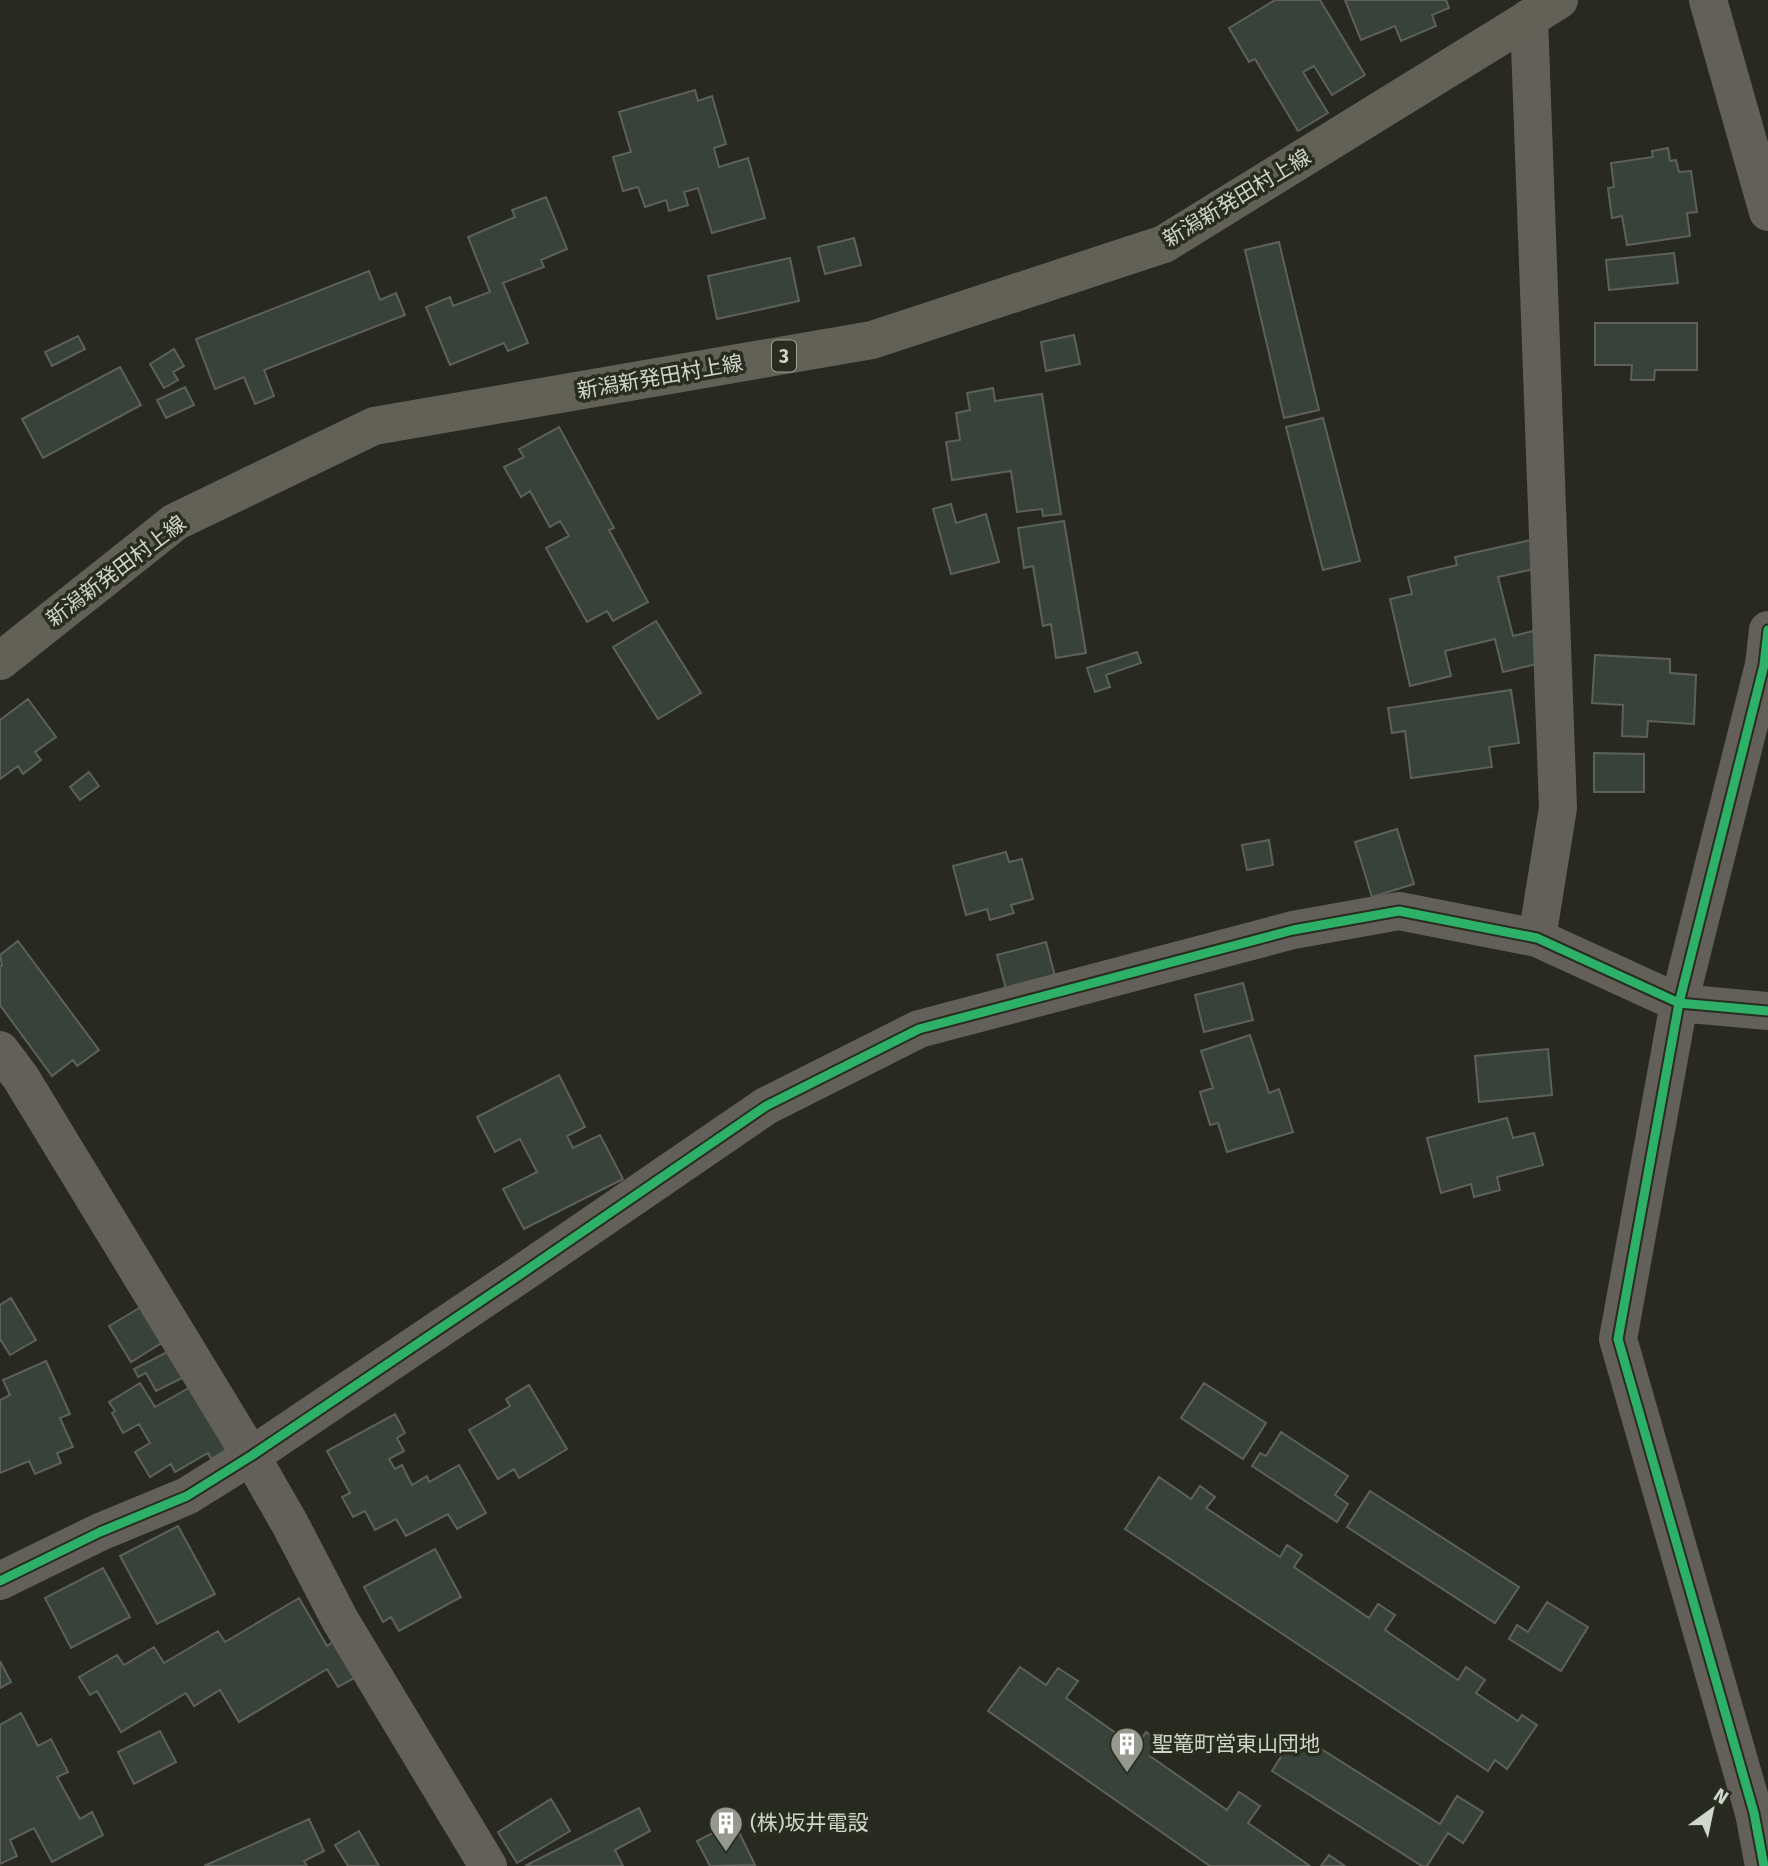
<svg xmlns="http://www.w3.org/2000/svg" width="1768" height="1866" viewBox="0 0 1768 1866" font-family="'Fira Sans','Noto Sans JP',sans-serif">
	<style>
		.building { fill: #38423a; stroke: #5d605b; stroke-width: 2 }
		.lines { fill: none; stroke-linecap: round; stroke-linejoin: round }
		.minor { stroke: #626059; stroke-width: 38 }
		.major { stroke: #626158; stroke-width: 38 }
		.cycleway-casing { stroke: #292d1f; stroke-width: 13 }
		.cycleway { stroke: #2db169; stroke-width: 9 }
		.labels { text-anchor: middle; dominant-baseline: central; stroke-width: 7; stroke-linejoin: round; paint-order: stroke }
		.shield { fill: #292d1f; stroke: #9fa398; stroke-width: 2 }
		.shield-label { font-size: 19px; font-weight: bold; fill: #d2d5cc }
		.street-label { font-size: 21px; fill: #d2d5cc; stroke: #292d1f }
		.poi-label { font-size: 21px; fill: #d2d5cc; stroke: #292d1f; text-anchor: start }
	</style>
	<rect width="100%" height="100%" fill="#282a22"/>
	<path class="building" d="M 1275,0 L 1320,0 L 1365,75 L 1332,95 L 1314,66 L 1303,72 L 1328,113 L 1298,131 L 1255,59 L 1249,62 L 1229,28 Z
		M 1345,0 L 1446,0 L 1449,8 L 1432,15 L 1436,26 L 1401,41 L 1395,26 L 1361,40 Z
		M 695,90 L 698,101 L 712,96 L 726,144 L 714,148 L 719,167 L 748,158 L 765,218 L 712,233 L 698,188 L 684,192 L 688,205 L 669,211 L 666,200 L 645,207 L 638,187 L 623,191 L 613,157 L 631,152 L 619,112 Z
		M 1668,148 L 1670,161 L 1676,160 L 1679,172 L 1691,171 L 1697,212 L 1687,213 L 1690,236 L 1627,245 L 1622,216 L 1612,218 L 1608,188 L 1614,187 L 1611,163 L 1653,157 L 1652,151 Z
		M 546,197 L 567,249 L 541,260 L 544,267 L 503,283 L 528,343 L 508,351 L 504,343 L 450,365 L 426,307 L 450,297 L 453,306 L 490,292 L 468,237 L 515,217 L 512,210 Z
		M 854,238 L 861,265 L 825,274 L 818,247 Z
		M 1279,242 L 1319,410 L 1284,418 L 1245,250 Z
		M 1674,253 L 1678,283 L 1609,290 L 1606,260 Z
		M 790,258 L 799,301 L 717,319 L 708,276 Z
		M 369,271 L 380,300 L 396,293 L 405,315 L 264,370 L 274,396 L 255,404 L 244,377 L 215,389 L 196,339 Z
		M 1595,323 L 1697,323 L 1697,370 L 1655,370 L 1654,380 L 1631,380 L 1632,365 L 1595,365 Z
		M 1074,335 L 1080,364 L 1046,371 L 1041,342 Z
		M 78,336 L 85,349 L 52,366 L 45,352 Z
		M 174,349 L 184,366 L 173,372 L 178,380 L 164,388 L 150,364 Z
		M 120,367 L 141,405 L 43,458 L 22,419 Z
		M 185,387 L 194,405 L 166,418 L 157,400 Z
		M 993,388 L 995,401 L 1042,394 L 1061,514 L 1043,516 L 1042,509 L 1017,512 L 1011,471 L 952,480 L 946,442 L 960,440 L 956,413 L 970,410 L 967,393 Z
		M 1323,418 L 1360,561 L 1323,570 L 1286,427 Z
		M 559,427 L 614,528 L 609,530 L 648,602 L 613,621 L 607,611 L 587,622 L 546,548 L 569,536 L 560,521 L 550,527 L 530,491 L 521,497 L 504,467 L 524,457 L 519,449 Z
		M 951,504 L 956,523 L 986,514 L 999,562 L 951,574 L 933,509 Z
		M 1064,521 L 1086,653 L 1056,658 L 1051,624 L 1043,626 L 1033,566 L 1024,568 L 1018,528 Z
		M 1531,540 L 1538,568 L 1498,577 L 1513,636 L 1533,631 L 1541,663 L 1503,672 L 1495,639 L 1445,651 L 1451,676 L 1410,686 L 1390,599 L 1412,594 L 1408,577 L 1457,565 L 1455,557 Z
		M 656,621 L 701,693 L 658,719 L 613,647 Z
		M 1137,652 L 1141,663 L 1106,675 L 1110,687 L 1095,692 L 1087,668 Z
		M 1595,655 L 1670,659 L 1670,673 L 1696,675 L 1694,724 L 1648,721 L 1647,737 L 1622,736 L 1623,705 L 1592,703 Z
		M 1511,690 L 1519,743 L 1489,747 L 1492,767 L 1411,778 L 1405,731 L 1392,733 L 1388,708 Z
		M 28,699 L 56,737 L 35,752 L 41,760 L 23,774 L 18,766 L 0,779 L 0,720 Z
		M 1594,753 L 1644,754 L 1644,792 L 1594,792 Z
		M 89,772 L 99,786 L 80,800 L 70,787 Z
		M 1397,829 L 1414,884 L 1372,897 L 1355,842 Z
		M 1269,840 L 1273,865 L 1247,870 L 1242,845 Z
		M 1006,852 L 1009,862 L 1022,859 L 1033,899 L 1011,905 L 1014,913 L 990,920 L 987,909 L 966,915 L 953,866 Z
		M 18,941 L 99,1050 L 77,1066 L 73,1060 L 52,1076 L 0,1005 L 0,967 L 2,965 L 0,955 Z
		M 1046,942 L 1055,976 L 1006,989 L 997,955 Z
		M 1243,983 L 1253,1020 L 1204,1032 L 1195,995 Z
		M 1250,1035 L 1269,1093 L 1279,1089 L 1293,1132 L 1227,1152 L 1218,1123 L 1210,1125 L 1200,1092 L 1213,1088 L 1201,1051 Z
		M 1548,1049 L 1552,1095 L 1479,1102 L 1475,1056 Z
		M 559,1075 L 585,1127 L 567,1136 L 573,1148 L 600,1135 L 623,1179 L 524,1229 L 503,1189 L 537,1172 L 520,1139 L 495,1152 L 477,1117 Z
		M 1507,1118 L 1513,1138 L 1534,1133 L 1543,1165 L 1497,1177 L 1500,1190 L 1474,1197 L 1471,1184 L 1441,1193 L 1427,1138 Z
		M 11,1298 L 36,1340 L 10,1355 L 0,1339 L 0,1305 Z
		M 146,1304 L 168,1339 L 131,1362 L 109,1326 Z
		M 175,1348 L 188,1375 L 156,1391 L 146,1373 L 138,1377 L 134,1369 Z
		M 46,1361 L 70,1414 L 60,1418 L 73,1447 L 57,1453 L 61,1463 L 35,1474 L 29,1461 L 0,1473 L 0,1400 L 10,1395 L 3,1380 Z
		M 140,1383 L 155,1407 L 194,1385 L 231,1447 L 211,1459 L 208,1453 L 175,1472 L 171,1464 L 150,1477 L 135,1452 L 150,1443 L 139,1424 L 123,1433 L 112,1413 L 115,1411 L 109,1402 Z
		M 1204,1383 L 1266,1423 L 1243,1459 L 1181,1418 Z
		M 529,1385 L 567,1449 L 519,1478 L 514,1469 L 498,1479 L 469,1430 L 510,1406 L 506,1399 Z
		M 395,1414 L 405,1433 L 397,1438 L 404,1451 L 389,1459 L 395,1469 L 402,1465 L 412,1485 L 427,1476 L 429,1482 L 459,1465 L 486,1513 L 457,1529 L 448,1514 L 406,1536 L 396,1519 L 375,1530 L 365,1511 L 353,1517 L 342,1497 L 350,1493 L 327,1451 Z
		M 1281,1432 L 1348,1476 L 1335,1495 L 1348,1504 L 1337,1522 L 1252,1466 L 1260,1453 L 1266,1456 Z
		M 1159,1477 L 1191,1499 L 1200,1486 L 1215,1497 L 1206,1508 L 1280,1557 L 1287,1545 L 1302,1555 L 1294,1567 L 1369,1618 L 1378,1604 L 1395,1615 L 1385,1630 L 1458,1680 L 1466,1667 L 1485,1680 L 1476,1693 L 1518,1721 L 1522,1715 L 1537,1725 L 1507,1769 L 1495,1760 L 1488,1771 L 1125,1529 Z
		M 1370,1491 L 1519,1587 L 1495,1623 L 1347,1527 Z
		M 178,1526 L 215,1594 L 157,1624 L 120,1556 Z
		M 435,1549 L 461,1597 L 399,1631 L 391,1617 L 383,1622 L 364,1587 Z
		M 103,1568 L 130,1617 L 71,1648 L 45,1598 Z
		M 299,1598 L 327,1646 L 336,1640 L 358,1676 L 338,1687 L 327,1669 L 239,1722 L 220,1690 L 194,1706 L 186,1693 L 121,1732 L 97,1691 L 90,1695 L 79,1677 L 117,1655 L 124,1665 L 154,1647 L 164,1663 L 218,1631 L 225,1642 Z
		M 1547,1602 L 1588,1627 L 1561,1671 L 1509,1639 L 1517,1625 L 1528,1632 Z
		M 0,1661 L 11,1682 L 0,1688 Z
		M 1020,1667 L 1046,1685 L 1058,1668 L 1078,1681 L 1066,1698 L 1136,1747 L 1146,1732 L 1160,1742 L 1150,1756 L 1227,1810 L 1239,1792 L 1260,1806 L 1248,1823 L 1310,1866 L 1210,1866 L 988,1711 Z
		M 21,1713 L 38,1746 L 51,1739 L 68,1772 L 57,1777 L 80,1819 L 92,1812 L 103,1835 L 52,1862 L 34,1828 L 10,1840 L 17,1856 L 0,1864 L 0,1725 Z
		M 160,1731 L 176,1762 L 134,1784 L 118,1752 Z
		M 1296,1733 L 1440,1824 L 1457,1796 L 1483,1812 L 1463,1843 L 1448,1833 L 1427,1866 L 1422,1866 L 1272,1771 Z
		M 551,1799 L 570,1831 L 517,1863 L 498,1832 Z
		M 639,1808 L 650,1831 L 615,1850 L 623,1866 L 525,1866 Z
		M 309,1819 L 324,1851 L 304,1861 L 307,1866 L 204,1866 Z
		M 734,1822 L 755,1865 L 710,1866 L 697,1841 Z
		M 359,1831 L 379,1866 L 348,1866 L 335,1845 Z
		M 1329,1855 L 1345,1866 L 1321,1866 Z"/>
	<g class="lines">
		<path class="minor" d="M 1708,0 L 1768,212
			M 1529,18 L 1558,808 L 1537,938
			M 0,1050 L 21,1078 L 251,1456 L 290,1524 L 340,1620 L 488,1866
			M 0,1581 L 100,1532 L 187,1496 L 251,1456 L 515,1278 L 766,1106 L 919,1029 L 1293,930 L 1399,911 L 1537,938 L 1679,1003 L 1768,1011
			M 1764,1866 L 1754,1813 L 1618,1339 L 1679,1003 L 1764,665 L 1768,630"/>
		<path class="major" d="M 0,661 L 175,522 L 374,426 L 872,340 L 1164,244 L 1559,0"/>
		<g class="cycleway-casing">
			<path id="cycleway" d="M 0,1581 L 100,1532 L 187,1496 L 251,1456 L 515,1278 L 766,1106 L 919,1029 L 1293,930 L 1399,911 L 1537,938 L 1679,1003 L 1768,1011
				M 1764,1866 L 1754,1813 L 1618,1339 L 1679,1003 L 1764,665 L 1768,630"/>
		</g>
		<use href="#cycleway" class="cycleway"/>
	</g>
	<defs>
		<g id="building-pin" transform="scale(1.75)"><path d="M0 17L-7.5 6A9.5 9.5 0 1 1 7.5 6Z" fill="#969990" stroke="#292d1f"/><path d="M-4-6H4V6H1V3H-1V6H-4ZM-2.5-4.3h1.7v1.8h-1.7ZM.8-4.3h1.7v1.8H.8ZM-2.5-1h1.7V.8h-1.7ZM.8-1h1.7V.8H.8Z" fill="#fff"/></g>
	</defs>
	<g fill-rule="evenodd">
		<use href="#building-pin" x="1127" y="1744"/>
		<use href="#building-pin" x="726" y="1823"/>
	</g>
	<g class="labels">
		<rect class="shield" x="772" y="340.5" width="24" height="31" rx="5"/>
		<g class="shield-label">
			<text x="784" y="356">3</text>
		</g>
		<g class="street-label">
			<text transform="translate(1237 198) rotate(-31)">新潟新発田村上線</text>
			<text transform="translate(660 377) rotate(-10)">新潟新発田村上線</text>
			<text transform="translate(116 571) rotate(-37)">新潟新発田村上線</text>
		</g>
		<g class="poi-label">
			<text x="1152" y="1744">聖篭町営東山団地</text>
			<text x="750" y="1823">(株)坂井電設</text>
		</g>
	</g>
	<g transform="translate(1712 1810) rotate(33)" stroke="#292d1f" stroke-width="5" paint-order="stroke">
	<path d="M0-5L12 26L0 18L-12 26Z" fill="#d2d5cc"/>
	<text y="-10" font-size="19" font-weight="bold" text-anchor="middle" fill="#d2d5cc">N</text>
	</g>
</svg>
